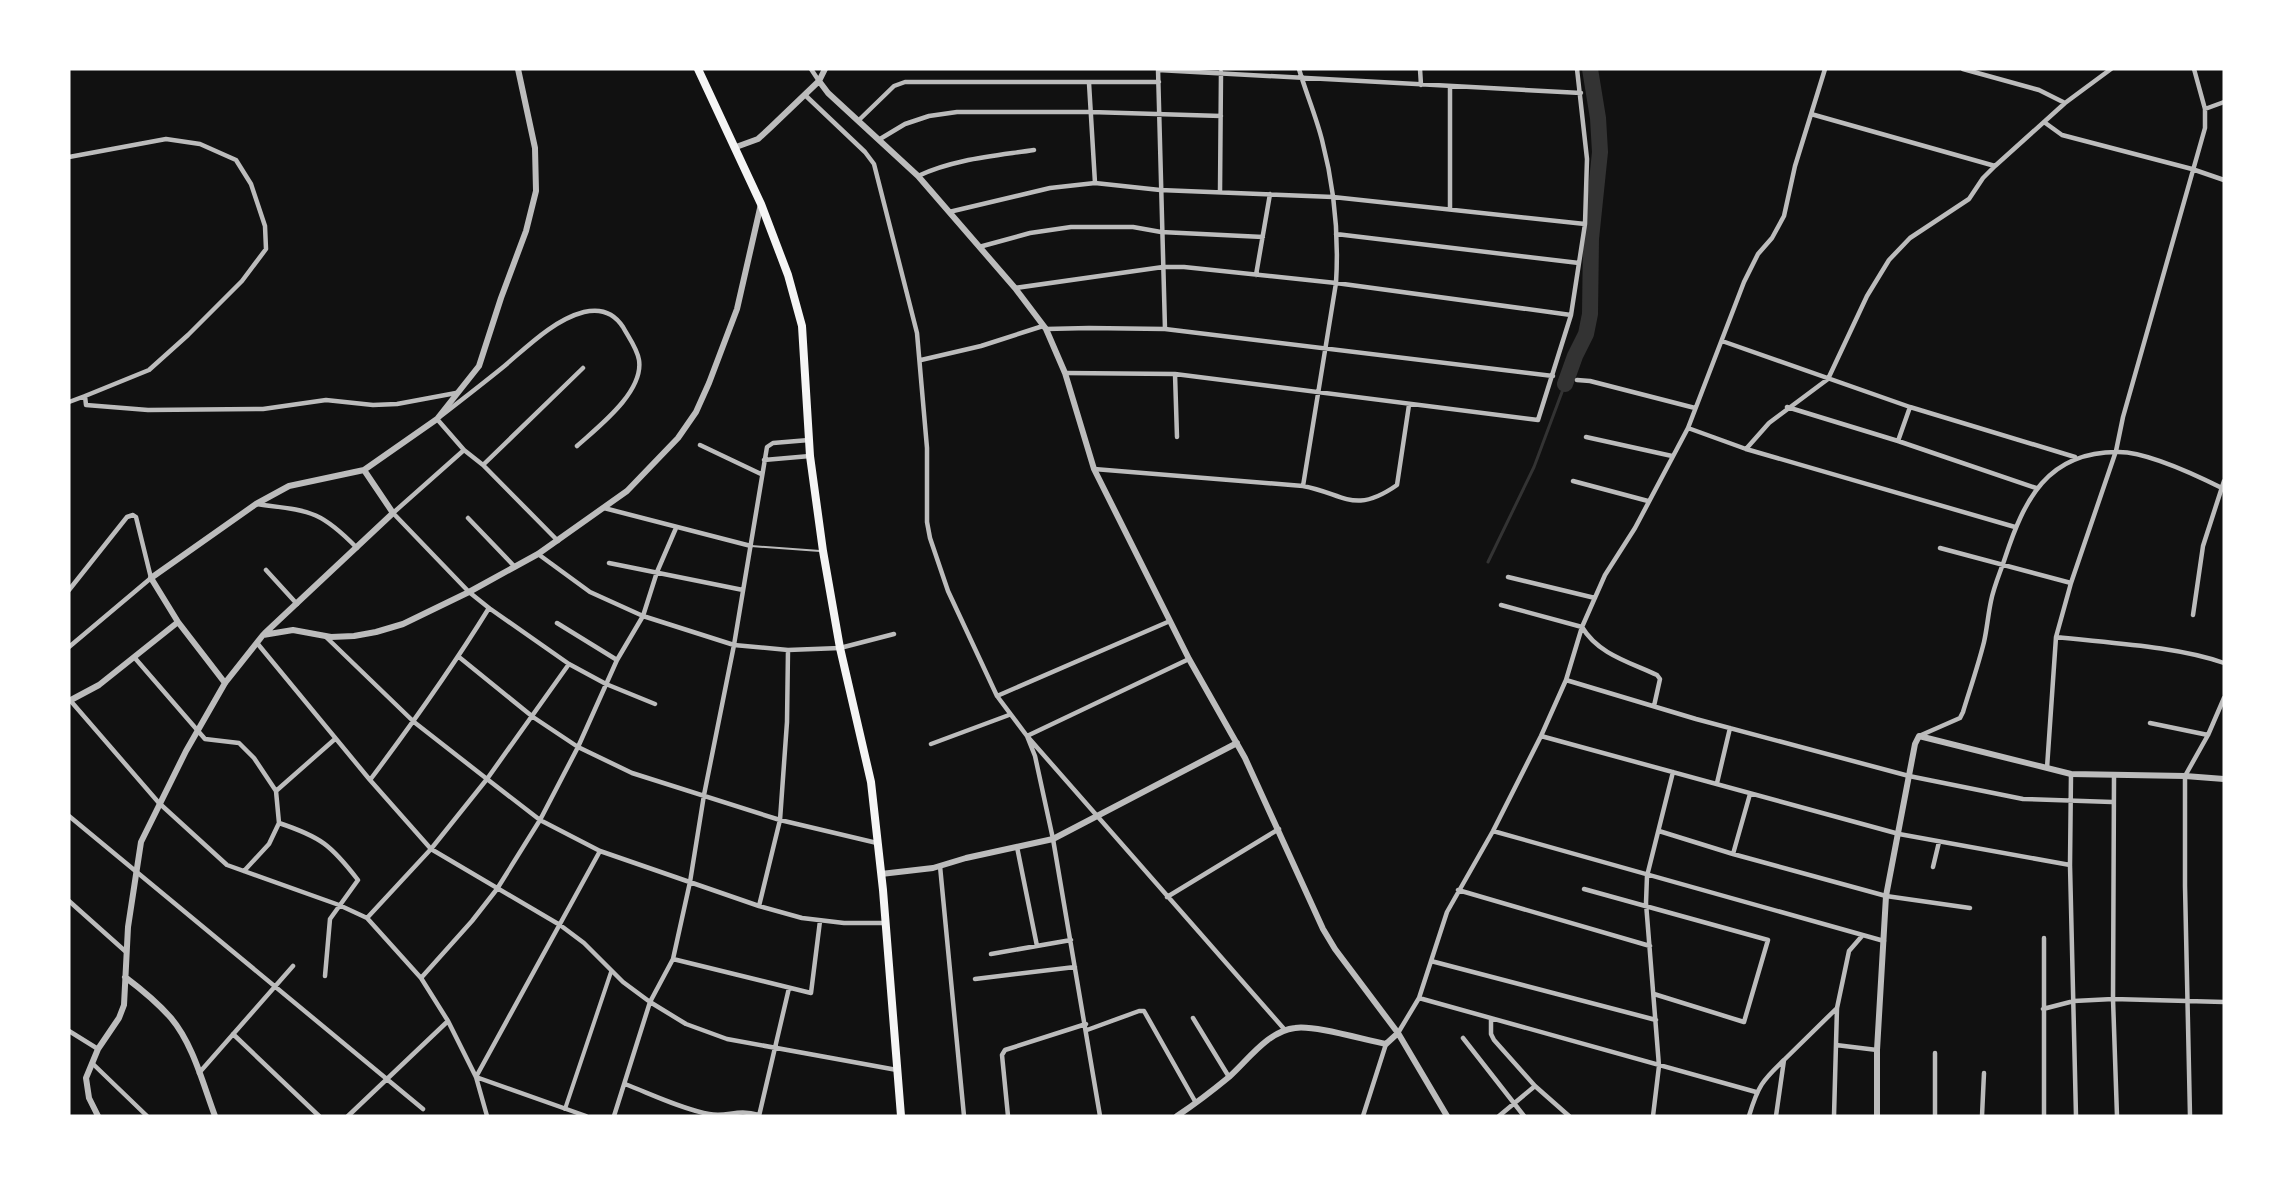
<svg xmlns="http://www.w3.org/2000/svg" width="2293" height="1185" viewBox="0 0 2293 1185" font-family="'DejaVu Sans',sans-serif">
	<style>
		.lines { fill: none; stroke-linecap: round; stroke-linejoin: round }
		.stream { stroke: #333; stroke-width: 3 }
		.river { stroke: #333; stroke-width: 16 }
		.service { stroke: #bcbcbc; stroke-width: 2 }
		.pedestrian { stroke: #bcbcbc; stroke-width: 4 }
		.minor { stroke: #bcbcbc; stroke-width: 4.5 }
		.tertiary { stroke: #bcbcbc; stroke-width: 6 }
		.primary { stroke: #f5f5f5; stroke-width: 8 }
	</style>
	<rect width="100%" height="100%" fill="#111"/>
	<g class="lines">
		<path class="stream" d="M 1488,562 L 1534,467 L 1565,384"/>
		<path class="river" d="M 1565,384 L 1575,356 L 1586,334 L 1590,314 L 1591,239 L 1600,152 L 1598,118 L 1590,69"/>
		<path class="service" d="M 751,546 L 820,551"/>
		<path class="pedestrian" d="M 565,1109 L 611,972"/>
		<path class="minor" d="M 811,69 L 819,81
			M 1158,69 L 1165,329
			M 1299,69 C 1306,93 1316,116 1322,140 C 1334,186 1339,235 1336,283 L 1303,486
			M 1420,69 L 1421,85
			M 1963,69 L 2039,90 L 2065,103
			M 1158,70 L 1581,93
			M 1089,83 L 1095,183
			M 1450,87 L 1450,209
			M 805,95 L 865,152 L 874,164 L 917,333 L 927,448 L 927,522 L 930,538 L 948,591 L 997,696 L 1027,736 L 1285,1030
			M 2205,109 L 2224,102
			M 1811,114 L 1995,166
			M 859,120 L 894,86 L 905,82 L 1159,82
			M 2044,122 L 2062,135 L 2192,169 L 2224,180
			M 880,139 L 905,124 L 929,116 L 957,112 L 1091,112 L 1221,116
			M 69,157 L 166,139 L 200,144 L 236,160 L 251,184 L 265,226 L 266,249 L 242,281 L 188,335 L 149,370 L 85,396
			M 918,176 C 954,159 995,156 1034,150
			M 1220,192 L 1221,72
			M 949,212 L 1050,188 L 1095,183 L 1160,190 L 1333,197 L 1585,224
			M 1336,234 L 1579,263
			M 979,247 L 1030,233 L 1071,227 L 1133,227 L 1161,232 L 1263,237
			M 1256,275 L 1270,194
			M 1015,288 L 1163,267 L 1184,267 L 1336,283 L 1571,315
			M 1046,329 L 1089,328 L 1165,329 L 1553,376
			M 1722,341 L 1910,407 L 2075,457
			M 921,360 L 981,346 L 1043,326
			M 1065,373 L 1175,374 L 1538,420 L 1571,315 L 1585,224 L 1587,159 L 1577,69
			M 1175,374 L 1177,437
			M 1577,380 L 1590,381 L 1695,408
			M 69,402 L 85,396 L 86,405 L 148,410 L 263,409 L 326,400 L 373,405 L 397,404 L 456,393
			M 1787,407 L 1898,441 L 2036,488
			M 1688,428 L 1744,282 L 1758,254 L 1772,238 L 1784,216 L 1795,166 L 1825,69
			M 1586,437 L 1672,456
			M 1898,441 L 1910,407
			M 700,445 L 761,474
			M 1746,449 L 1769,423 L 1828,379 L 1867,296 L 1889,260 L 1910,238 L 1969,199 L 1983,178 L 1995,166 L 2065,103 L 2111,69
			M 464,450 L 393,513 L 469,592 L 489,608 L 569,664 L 606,684 L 655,704
			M 764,460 L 810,456
			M 483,465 L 583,368
			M 1094,469 L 1303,486 C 1345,494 1354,515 1397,485 L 1409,405
			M 1573,481 L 1648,501
			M 256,504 C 309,511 319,509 357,548
			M 604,508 L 751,546
			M 468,518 L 515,567
			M 558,541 L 483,465 L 464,450 L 437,419 C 459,402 481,385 502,368 C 526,348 553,320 584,312 C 601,308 614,313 623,327 C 629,338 637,348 639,360 C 644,392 598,427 577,446
			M 1940,548 L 2071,583
			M 538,554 L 590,592 L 643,616 L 734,645 L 788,650 L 840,648 L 894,634
			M 609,563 L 743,590
			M 266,570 L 297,604
			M 1508,577 L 1595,598
			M 69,590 L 127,517 L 133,515 L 136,517 L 151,578 L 69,647
			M 1501,605 L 1582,627 C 1598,654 1629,662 1657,675 L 1660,679 L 1654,706
			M 2193,615 L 2203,546 L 2224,481
			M 557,623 L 617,660
			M 326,637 L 414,722 L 487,779 L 540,820 L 600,851 L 759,906 L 802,918 L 844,923 L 886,923
			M 2056,637 C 2108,643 2176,646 2224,663
			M 257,643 L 370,780 L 431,849 L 560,925 L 584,943 L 623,982 L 650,1002 L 686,1024 L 727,1039 L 897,1070
			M 134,657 L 205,739 L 239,743 L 254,758 L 276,791 L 279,823 L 269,844 L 244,871
			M 459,657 L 533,717 L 578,747 L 632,773 L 780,820 L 877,843
			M 1566,680 L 1696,719 L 1909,776 L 2023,799 L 2112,802
			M 997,696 L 1170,621
			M 69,699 L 159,803 L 227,865 L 339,905 L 367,918 L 421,978 L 448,1021 L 476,1077 L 487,1116
			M 2150,723 L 2208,735
			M 1541,736 L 1899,834 L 2070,865
			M 1919,736 L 1960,718 L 1963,712 C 1970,689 1978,666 1984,642 C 1987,629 1988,615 1991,601 C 1994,586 2000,573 2005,558 C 2024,500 2047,452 2117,452 C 2146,451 2198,476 2224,489
			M 931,744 L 1009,715
			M 2047,768 L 2056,637 L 2071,583 L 2116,451 L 2123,417 L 2205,128 L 2205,109 L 2194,69
			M 2071,774 L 2070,865 L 2076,1116
			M 2114,776 L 2113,999 L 2117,1116
			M 370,780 C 412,724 452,668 489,608
			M 1717,783 L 1730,728
			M 276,791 L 335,739
			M 69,816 L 423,1109
			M 279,823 C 321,837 331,845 358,880 L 330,919 L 325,976
			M 1493,831 L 1884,941
			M 1659,831 L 1733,854 L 1886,896 L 1970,908
			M 1017,847 L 1037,946
			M 1733,854 L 1750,794
			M 940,866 L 964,1116
			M 1933,867 L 1939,842
			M 1584,889 L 1768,940 L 1744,1022 L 1654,994
			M 1458,890 L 1650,946
			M 1167,897 L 1279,829
			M 69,901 L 125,951
			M 759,906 L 780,820 L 787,722 L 788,650
			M 367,918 L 431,849 L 487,779 L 569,664
			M 2044,938 L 2044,1116
			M 991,954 L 1071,940
			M 673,959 L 811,993 L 820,921
			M 1431,961 L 1656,1020
			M 421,978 L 472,921 L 497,889 L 540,820 L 578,747 L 617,660 L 643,616 L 657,572 L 676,528
			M 975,979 L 1075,967
			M 1419,998 L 1756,1092
			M 2043,1009 L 2074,1001 L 2113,999 L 2224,1002
			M 1193,1018 L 1229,1077
			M 1491,1018 L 1491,1034 L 1494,1040 L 1535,1086 L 1569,1116
			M 1087,1030 L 1139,1011 L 1144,1011 L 1196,1103
			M 69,1031 L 98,1049
			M 1398,1033 L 1419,998 L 1447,912 L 1493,831 L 1541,736 L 1566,680 L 1582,627 L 1605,575 L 1635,528 L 1688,428 L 1746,449 L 2015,527
			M 233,1034 L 319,1116
			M 1463,1038 L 1524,1116
			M 1836,1045 L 1877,1050
			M 92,1063 L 147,1116
			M 199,1073 L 293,966
			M 476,1077 L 600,851
			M 476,1077 L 586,1116
			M 625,1084 C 651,1094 682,1109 709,1114 C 728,1118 736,1108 759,1115
			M 348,1116 L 448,1021
			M 614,1116 L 650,1002 L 673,959 L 690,882 L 704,795 L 734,645 L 767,447 L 773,443 L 809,440
			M 759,1116 L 789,988
			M 1008,1116 L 1002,1055 L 1005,1050 L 1086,1024
			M 1100,1116 L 1053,839 L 1035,756 L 1027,736 L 1189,659
			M 1363,1116 L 1386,1044
			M 1499,1116 L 1535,1086
			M 1653,1116 L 1659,1066 L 1646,903 L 1647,876 L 1673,772
			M 1749,1116 C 1758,1086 1762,1081 1784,1060
			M 1776,1116 L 1784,1060 L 1837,1008
			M 1834,1116 L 1837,1008 L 1849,951 L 1862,936
			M 1935,1116 L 1935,1053
			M 1982,1116 L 1984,1073
			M 2190,1116 L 2185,886 L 2185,776 L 2208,735 L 2224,698"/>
		<path class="tertiary" d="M 819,81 L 828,93 L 918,176 L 1015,288 L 1046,329 L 1065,373 L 1094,469 L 1189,659 L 1245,758 L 1323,929 L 1335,949 L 1398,1033 L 1447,1116
			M 736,147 L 758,139 L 771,127 L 819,81 L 825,69
			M 265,633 L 393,513 L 364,470
			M 225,683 L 178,622 L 151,578 L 256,504 L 289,486 L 364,470 L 437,419 L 479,366 L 501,298 L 526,231 L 536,191 L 535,148 L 518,69
			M 69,701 L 99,685 L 178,622
			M 881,874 L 933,868 L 966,858 L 1053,839 L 1237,743
			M 125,977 C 141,989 157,1002 171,1018 C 193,1044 203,1084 215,1116
			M 98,1116 L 89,1098 L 86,1078 L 98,1049 L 119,1018 L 124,1005 L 128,927 L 141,842 L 186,751 L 225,683 L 263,635 L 293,630 L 331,637 L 354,636 L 376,632 L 403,624 L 469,592 L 538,554 L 627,491 L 678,438 L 696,412 L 709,383 L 737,309 L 761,204
			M 1177,1116 C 1195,1104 1212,1091 1229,1077 C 1248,1060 1268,1031 1295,1028 C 1315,1025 1364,1040 1386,1044 L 1398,1033
			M 1877,1116 L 1877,1050 L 1886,896 L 1915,744 L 1919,736 L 2071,774 L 2185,776 L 2224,779"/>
		<path class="primary" d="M 698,69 L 761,204 L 788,275 L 802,326 L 810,456 L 823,551 L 840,648 L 871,782 L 883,890 L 901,1116"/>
	</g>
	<rect width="2293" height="1185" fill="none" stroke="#ffffff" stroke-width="141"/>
</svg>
